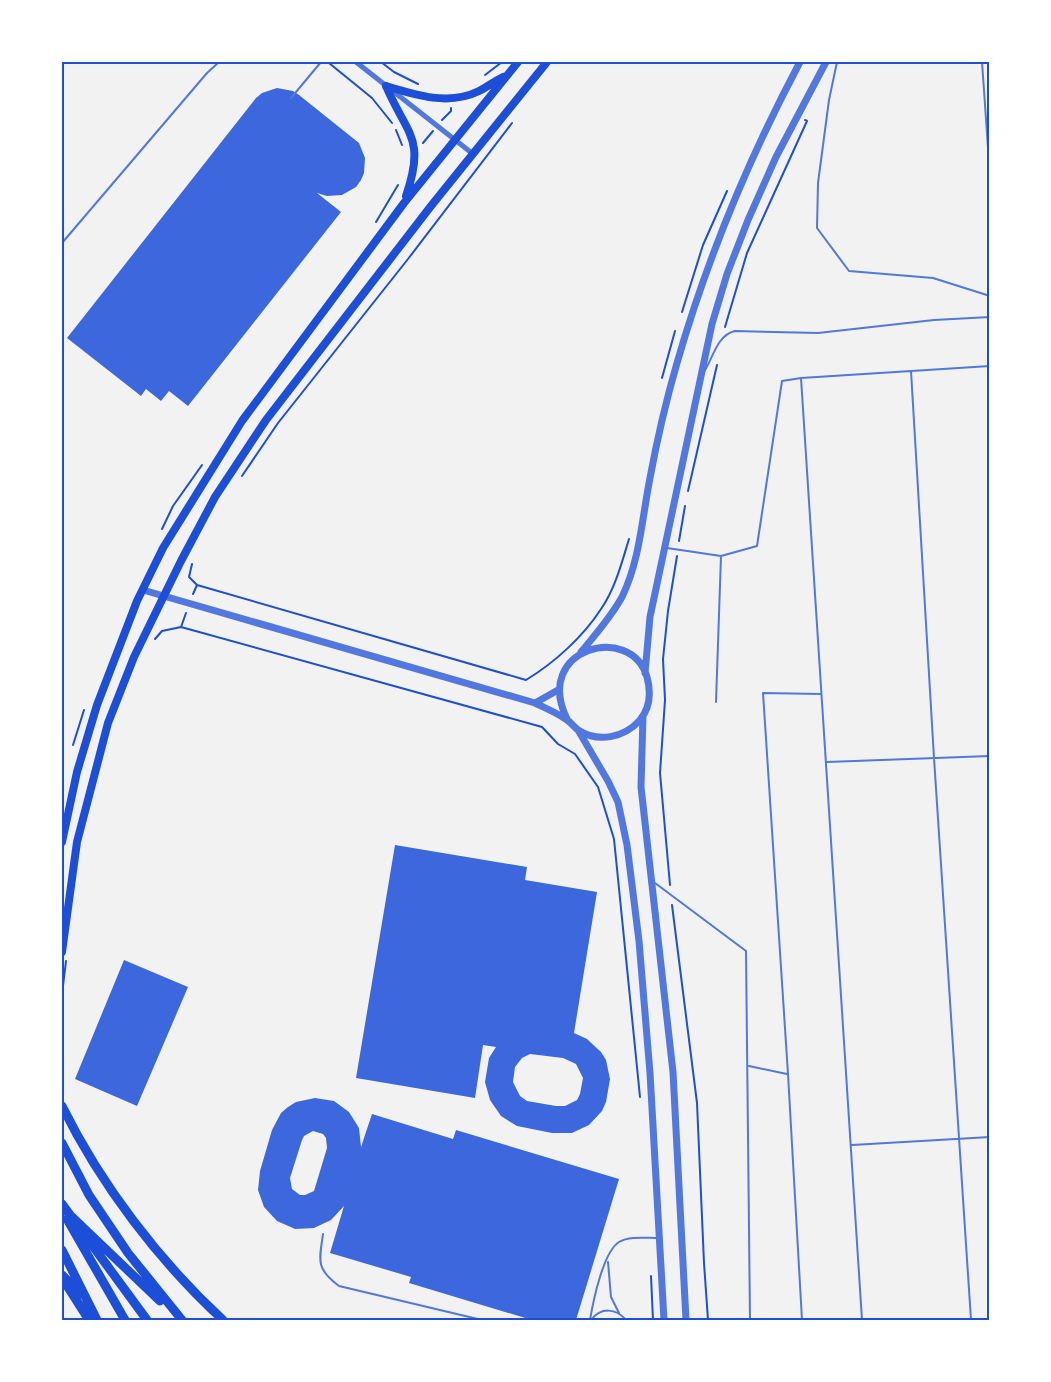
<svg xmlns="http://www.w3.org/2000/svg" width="1051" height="1382" viewBox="0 0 1051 1382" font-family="Cabin,sans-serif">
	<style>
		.building { fill: #3d67dc; fill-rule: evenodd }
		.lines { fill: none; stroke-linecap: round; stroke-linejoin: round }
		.path { stroke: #1d4ed8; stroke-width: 2 }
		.service { stroke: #5277de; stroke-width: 2 }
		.minor { stroke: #5277de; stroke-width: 5 }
		.tertiary { stroke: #5277de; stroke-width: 7 }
		.secondary { stroke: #1d4ed8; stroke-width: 8 }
		.motorway { stroke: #1d4ed8; stroke-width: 9 }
		.neatline { fill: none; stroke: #1d4ed8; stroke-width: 2 }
	</style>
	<rect width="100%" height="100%" fill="#f2f2f2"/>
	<path class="building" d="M 277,88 L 293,91 L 299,95 L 359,143 L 365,158 L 364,173 L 361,180 L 356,187 L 342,195 L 327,196 L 317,193 L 341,212 L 188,406 L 169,391 L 161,401 L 146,389 L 141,396 L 67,338 L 256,98 L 262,93 Z
		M 395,845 L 527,867 L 525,880 L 597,892 L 574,1033 L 587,1039 L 601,1052 L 606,1060 L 610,1079 L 606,1102 L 602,1111 L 589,1125 L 572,1133 L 552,1133 L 517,1126 L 501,1116 L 490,1100 L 485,1082 L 489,1058 L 496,1047 L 483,1045 L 475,1098 L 356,1078 ZM 530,1054 L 563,1058 L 576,1064 L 583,1078 L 580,1094 L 577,1100 L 565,1106 L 556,1106 L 527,1101 L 520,1096 L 513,1082 L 515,1067 L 522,1058 Z
		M 124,960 L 188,987 L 137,1106 L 75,1079 Z
		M 315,1098 L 334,1101 L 349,1112 L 359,1128 L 361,1147 L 372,1114 L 453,1139 L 456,1130 L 619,1179 L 576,1320 L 532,1320 L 409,1283 L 411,1277 L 330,1253 L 344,1206 L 331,1220 L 314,1228 L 295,1229 L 277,1221 L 264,1207 L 258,1190 L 260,1171 L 272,1130 L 281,1113 L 288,1107 L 296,1102 ZM 313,1131 L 323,1134 L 326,1138 L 327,1148 L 314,1191 L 305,1195 L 300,1195 L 292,1189 L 290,1178 L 302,1140 L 304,1136 Z"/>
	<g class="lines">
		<path class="path" d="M 381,62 L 394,72 L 418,84
			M 329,63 L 372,98 L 392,123
			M 485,75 L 502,62
			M 442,120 L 451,111 L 451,108
			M 396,130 L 402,145
			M 423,143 L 433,131
			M 376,222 L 398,185
			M 682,312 L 703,245 L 727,191
			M 725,327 L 747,253 L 807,121 L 805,120
			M 662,378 L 675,331
			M 242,476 L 278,423 L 408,259 L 512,123
			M 688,491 L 717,365
			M 162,529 L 173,506 L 202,465
			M 679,541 L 685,506
			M 192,564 L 189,577 L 197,585 L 193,594
			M 197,585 L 526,680 C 554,663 583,637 601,609 C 615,589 622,562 629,539
			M 181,627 L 186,613
			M 155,639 L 162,631 L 181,627 L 542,727 L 558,744 L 575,754 L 598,787 L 614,839 L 640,1097
			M 73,745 L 84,710
			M 670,885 L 660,773 L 665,700 L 663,659 L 668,611 L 677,556
			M 672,905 L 697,1103 L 704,1263 L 708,1320
			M 62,994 L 66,961
			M 651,1276 L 653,1320"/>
		<path class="service" d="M 837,62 L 829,100 L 818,183 L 817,228 L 849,271 L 933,278 L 990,296
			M 982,62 L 990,176
			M 291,98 L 321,62
			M 62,243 L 207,73 L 219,62
			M 911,371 L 934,758 L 971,1320
			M 704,372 C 713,358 717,335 735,331 L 818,333 L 934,320 L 990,317
			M 667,548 L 721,556 L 716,702
			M 721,556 L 757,546 L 782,381 L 801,378
			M 827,762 L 990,756
			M 655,883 L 746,951 L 750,1320
			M 749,1066 L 787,1074
			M 852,1145 L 990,1137
			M 323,1234 C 319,1261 316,1269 339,1286 L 482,1320
			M 608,1262 L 611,1297 L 619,1313
			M 590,1320 C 593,1302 603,1252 619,1242 C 629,1236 645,1238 656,1238
			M 591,1320 C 601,1307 616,1308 626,1320
			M 802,1320 L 788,1074 L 763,693 L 821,694
			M 862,1320 L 801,378 L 990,366"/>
		<path class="minor" d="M 356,62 L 473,154"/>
		<path class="tertiary" d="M 143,590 L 535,703 C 545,708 555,712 564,718 C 570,721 573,726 578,730 C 598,743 624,738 640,720 C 650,708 651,692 647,677 C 631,622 532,648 567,719
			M 581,652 C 596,634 611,617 622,597 C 640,560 642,518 650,478 C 657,440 666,401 677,363 C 707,259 749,158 800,62
			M 645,673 L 650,617 L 712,324 L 727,274 L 748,220 L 776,157 L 826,62
			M 535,703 L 558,690
			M 643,716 L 641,787 L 673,1072 L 686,1320
			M 578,730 L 608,781 L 618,802 L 627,845 L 639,941 L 650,1073 L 664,1320"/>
		<path class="secondary" d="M 386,86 C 415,95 449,106 479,91 C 487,87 495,81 503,77
			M 386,86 C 407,135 426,138 406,196
			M 62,842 L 77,772 L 97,705 L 137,601 L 163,548 L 242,421 L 404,203 L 518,62
			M 62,952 L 77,842 L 108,723 L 134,657 L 181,561 L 215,497 L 266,420 L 431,206 L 547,62"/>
		<path class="motorway" d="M 62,1106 C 101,1185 159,1261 223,1320
			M 62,1143 L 89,1195 L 128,1253 L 182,1320
			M 62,1204 L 147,1320
			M 71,1216 L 160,1301
			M 67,1219 L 125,1320
			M 62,1250 L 97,1320
			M 62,1275 L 81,1294
			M 66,1284 L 89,1320"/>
	</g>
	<rect width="1051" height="1382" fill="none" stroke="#ffffff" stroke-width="126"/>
	<rect x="63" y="63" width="925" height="1256" class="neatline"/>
</svg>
